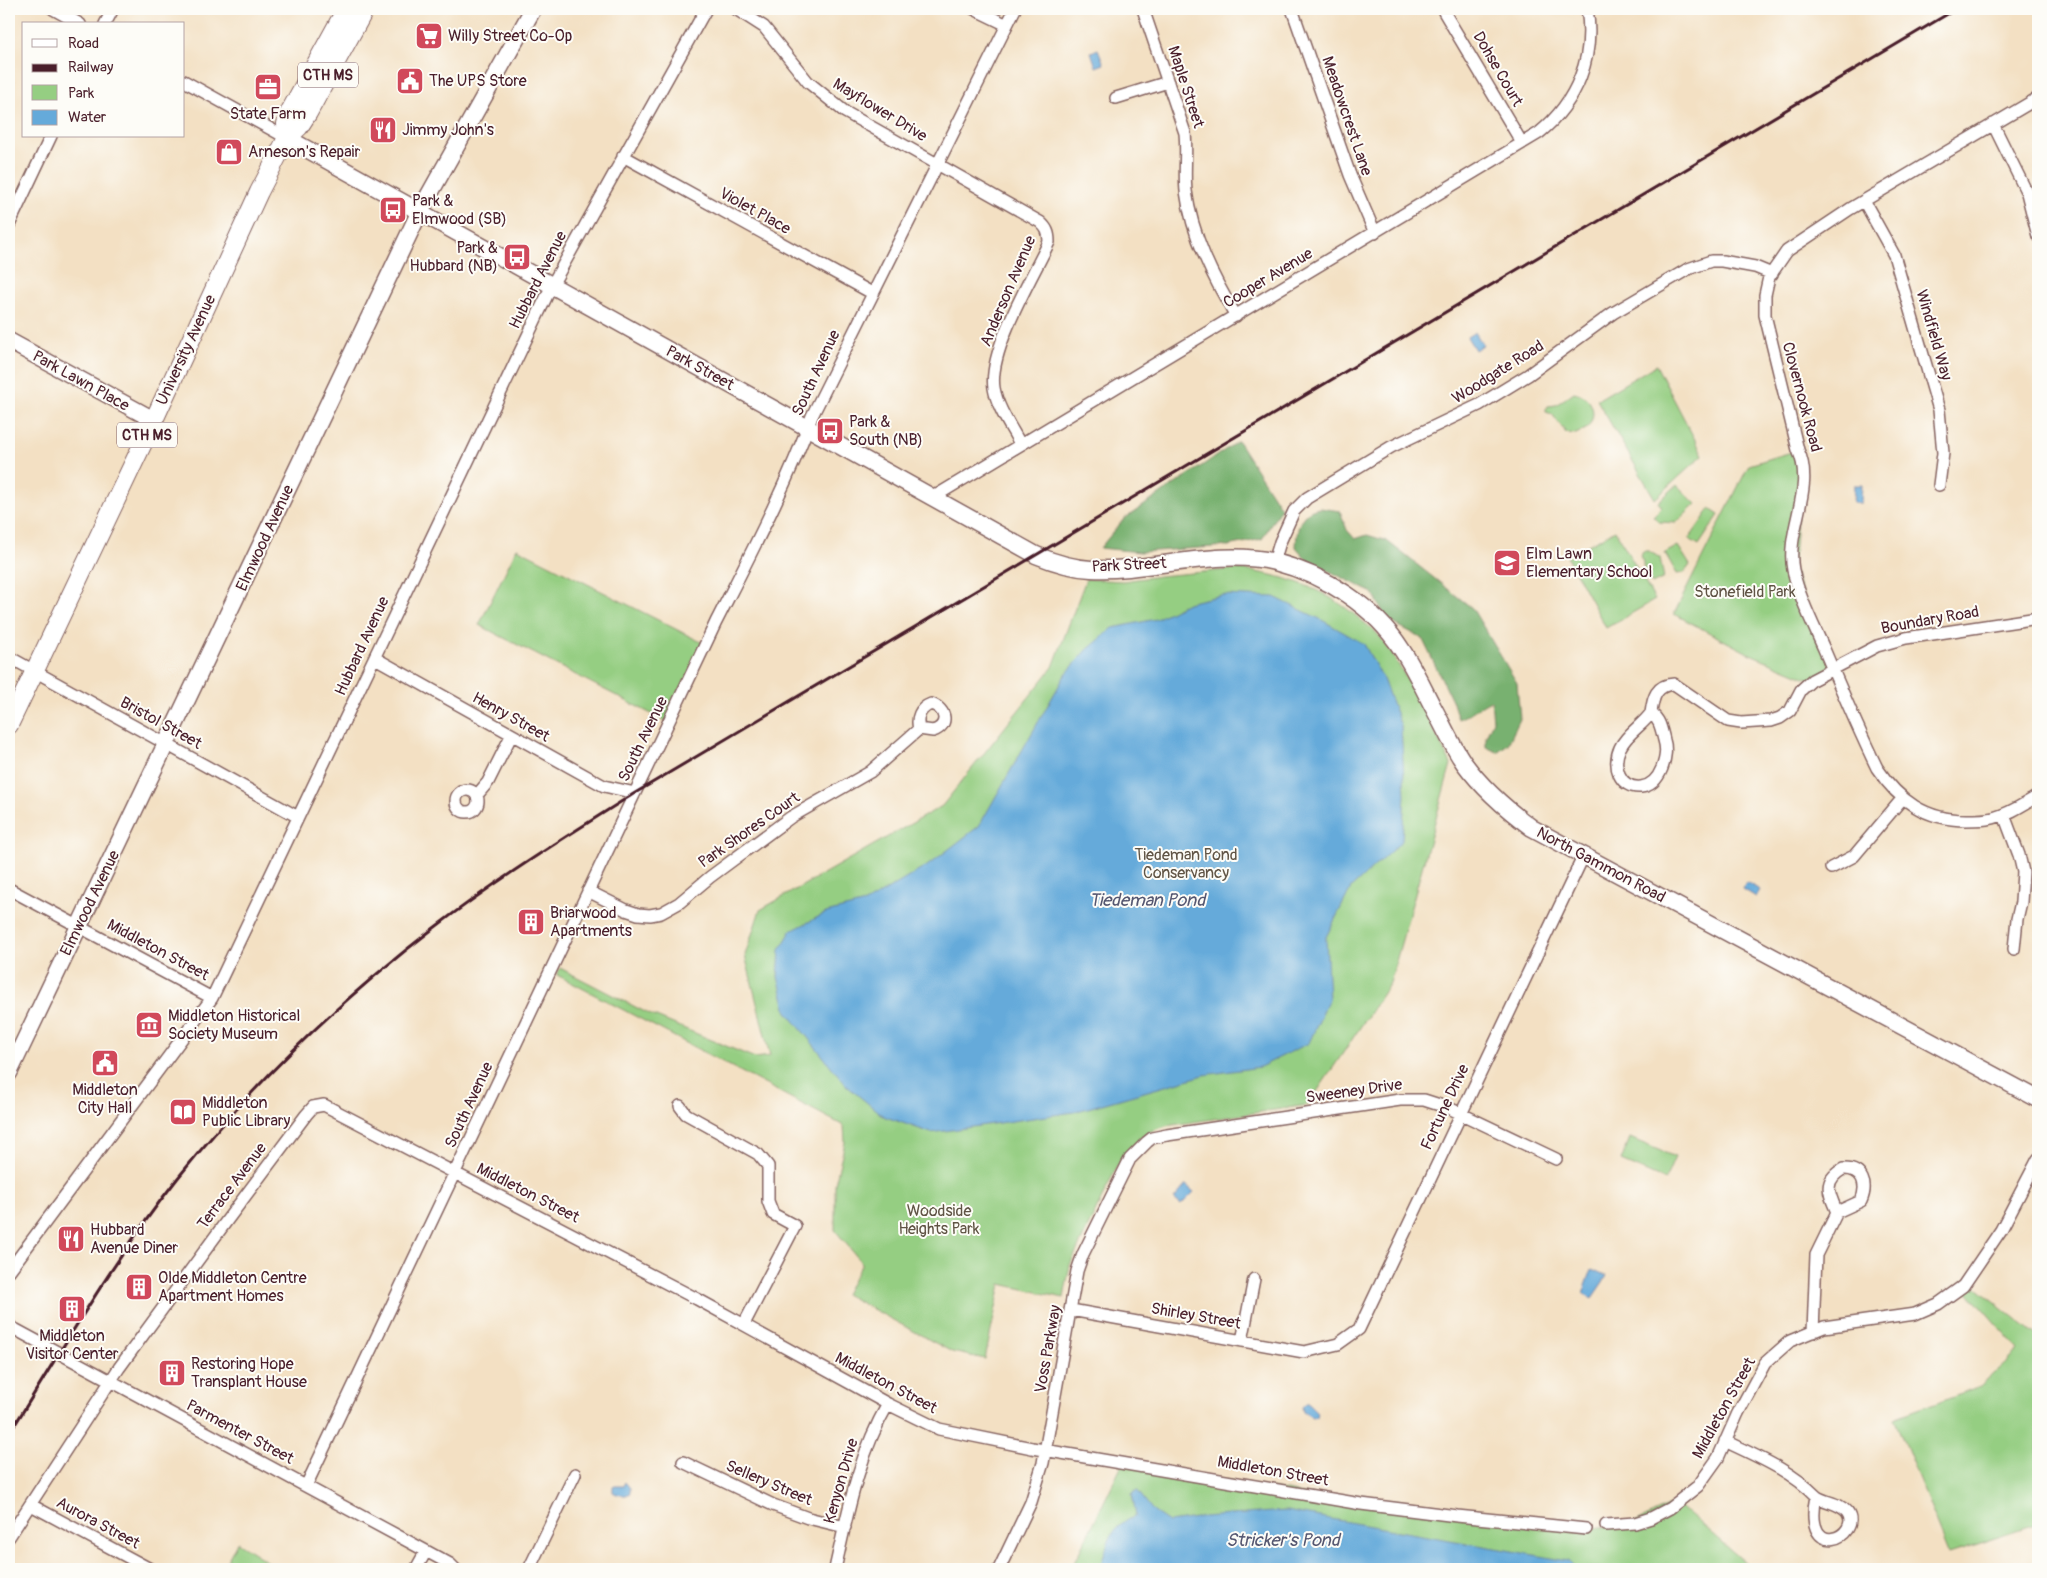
<svg xmlns="http://www.w3.org/2000/svg" width="2047" height="1578" viewBox="0 0 2047 1578" font-family="Pangolin,sans-serif">
	<style>
		.green { fill: #95ce82; stroke: #707656 }
		.forest { fill: #78b170; stroke: #61684e }
		.water { fill: #65aada; stroke: #586482 }
		.lines { fill: none; stroke-linecap: round; stroke-linejoin: round }
		.street-casing { stroke: #856360; stroke-width: 14 }
		.secondary-casing { stroke: #856360; stroke-width: 19 }
		.primary-casing { stroke: #856360; stroke-width: 20 }
		.street { stroke: #fff; stroke-width: 11 }
		.secondary { stroke: #fff; stroke-width: 16 }
		.primary { stroke: #fff; stroke-width: 18 }
		.rail { stroke: #4a1f2b; stroke-width: 3 }
		.labels { text-anchor: middle; dominant-baseline: central; stroke-width: 4; stroke-linejoin: round; paint-order: stroke }
		.shield { fill: #fdfcf7; stroke: #806168; stroke-width: 1 }
		.shield-label { font-size: 15px; font-weight: bold; fill: #4a1f2b }
		.poi-label { font-size: 16px; fill: #4a1f2b; stroke: #fdfcf7; text-anchor: start }
		.street-label { font-size: 16px; fill: #4a1f2b; stroke: #fdfcf7 }
		.park-label { font-size: 16px; fill: #605445; stroke: #fdfcf7 }
		.water-label { font-size: 18px; font-style: italic; fill: #555771; stroke: #fdfcf7 }
	</style>
	<rect width="100%" height="100%" fill="#fdfcf7"/>
	<filter id="ink" filterUnits="userSpaceOnUse"><feTurbulence type="fractalNoise" baseFrequency=".02" numOctaves="2"/><feDisplacementMap in="SourceGraphic" scale="10" xChannelSelector="R" yChannelSelector="G"/><feConvolveMatrix kernelMatrix="1 2 1 2 8 2 1 2 1" color-interpolation-filters="sRGB"/></filter>
	<filter id="wash" filterUnits="userSpaceOnUse"><feTurbulence type="fractalNoise" baseFrequency=".0096" numOctaves="4" result="noise"/><feDisplacementMap in="SourceGraphic" scale="20" xChannelSelector="R" yChannelSelector="G"/><feGaussianBlur stdDeviation="1.12" result="paint"/><feColorMatrix in="noise" values="0 0 0 0 0 0 0 0 0 0 0 0 0 0 0 0 0 1.4 0 .05"/><feComposite in="paint" operator="in"/></filter>
	<g filter="url(#wash)">
		<rect width="100%" height="100%" fill="#f3e0c3"/>
		<path class="green" d="M 1656,365 L 1703,455 L 1655,499 L 1597,400 Z
			M 1574,392 C 1593,396 1599,416 1586,429 L 1576,434 L 1566,433 L 1552,414 L 1546,412 L 1546,409 L 1548,406 L 1556,405 Z
			M 1798,450 L 1802,459 L 1793,570 L 1833,669 L 1812,680 L 1748,653 L 1674,614 L 1749,465 Z
			M 1677,485 L 1696,504 L 1676,523 L 1659,522 L 1653,516 L 1662,507 L 1658,502 Z
			M 1710,509 L 1719,515 L 1699,545 L 1689,539 Z
			M 1615,530 L 1655,600 L 1606,628 L 1567,557 Z
			M 1678,546 L 1690,565 L 1684,573 L 1677,574 L 1665,553 Z
			M 517,548 L 705,644 L 669,723 L 479,625 Z
			M 1643,551 L 1649,551 L 1660,558 L 1664,578 L 1652,584 L 1643,566 L 1643,562 L 1640,556 Z
			M 1237,569 C 1287,576 1323,587 1361,620 C 1368,626 1376,631 1381,638 C 1409,677 1429,722 1451,764 L 1390,983 L 1308,1105 L 1166,1126 L 1151,1131 L 1139,1139 L 1120,1160 L 1070,1265 L 1064,1298 L 1001,1284 L 985,1359 L 952,1352 L 845,1294 L 862,1263 L 835,1230 L 835,1184 L 845,1142 L 844,1126 L 557,975 L 560,968 L 649,1014 L 755,1058 L 770,1056 L 745,955 L 760,910 L 942,806 L 1053,667 L 1086,579 L 1123,581 L 1159,576 Z
			M 1630,1138 L 1675,1157 L 1665,1180 L 1621,1161 Z
			M 1968,1280 L 2038,1336 L 2038,1524 L 1949,1553 L 1894,1418 L 1980,1386 L 2019,1350 L 1963,1286 Z
			M 1123,1463 L 1361,1504 L 1586,1529 L 1635,1523 L 1676,1503 L 1753,1569 L 1071,1569 Z
			M 237,1542 L 273,1565 L 272,1569 L 223,1569 Z"/>
		<path class="forest" d="M 1238,441 L 1281,508 L 1262,539 L 1228,546 L 1140,552 L 1100,548 L 1124,519 Z
			M 1320,508 L 1340,511 L 1347,530 L 1355,539 L 1367,535 L 1387,541 L 1472,608 L 1517,683 L 1520,719 L 1508,744 L 1497,752 L 1486,747 L 1486,736 L 1493,721 L 1491,700 C 1479,705 1471,715 1458,719 L 1452,700 L 1422,638 L 1393,623 L 1384,614 L 1373,593 L 1307,560 L 1296,547 C 1297,529 1299,511 1320,508 Z"/>
		<path class="water" d="M 1098,49 L 1104,64 L 1096,67 L 1091,52 Z
			M 1475,332 L 1483,345 L 1475,350 L 1467,337 Z
			M 1854,485 L 1862,485 L 1861,503 L 1853,503 Z
			M 1222,595 L 1274,597 L 1320,619 L 1364,644 L 1383,679 L 1401,726 L 1405,795 L 1402,841 L 1351,888 L 1326,937 L 1329,999 L 1309,1043 L 1260,1067 L 1204,1075 L 1074,1112 L 931,1133 L 883,1116 L 847,1086 L 787,1012 L 778,977 L 780,950 L 791,931 L 826,913 L 865,903 L 927,866 L 979,826 L 1065,675 L 1087,650 L 1113,628 L 1156,619 L 1187,603 Z
			M 1746,882 L 1760,890 L 1756,897 L 1743,889 Z
			M 1186,1185 L 1194,1192 L 1181,1205 L 1174,1199 Z
			M 1592,1269 L 1607,1276 L 1592,1298 L 1583,1294 Z
			M 1306,1403 L 1309,1403 L 1318,1412 L 1317,1417 L 1313,1418 L 1303,1412 L 1302,1407 Z
			M 625,1482 L 630,1488 L 630,1493 C 626,1497 617,1495 613,1492 L 613,1487 L 615,1486 L 623,1486 Z
			M 1137,1490 L 1154,1512 L 1169,1522 L 1203,1517 L 1286,1511 L 1568,1561 L 1576,1569 L 1103,1569 L 1101,1565 C 1109,1540 1111,1526 1136,1515 L 1132,1494 Z"/>
	</g>
	<g filter="url(#ink)">
		<g class="lines">
			<g class="street-casing">
				<path id="street" d="M 53,9 L 80,24
					M 736,9 L 764,27 L 808,82 L 845,112 L 1040,222 C 1047,228 1049,233 1049,242 C 1032,278 988,351 994,388 C 997,407 1011,427 1020,444
					M 974,9 L 1007,25
					M 1143,9 L 1185,133 C 1187,152 1184,172 1186,191 C 1192,236 1213,278 1236,316
					M 1292,9 L 1350,175 L 1375,233
					M 1444,12 L 1522,143
					M 105,24 L 113,9
					M 184,81 L 287,138
					M 1116,98 L 1168,82
					M 2038,98 L 1850,209 L 1787,251 L 1769,277 L 1765,295 L 1765,315 L 1798,450 C 1816,488 1785,530 1793,570 C 1799,597 1813,624 1824,649 C 1841,689 1858,729 1877,768 C 1899,801 1926,820 1966,820 C 1975,820 1985,820 1993,818 C 2010,814 2024,804 2038,796
					M 1993,124 L 2027,193 L 2038,236
					M 623,156 L 872,293
					M 1864,201 L 1894,255 L 1939,410 L 1943,453 L 1939,485
					M 9,225 L 51,136
					M 932,498 L 1539,133 C 1577,102 1595,57 1587,9
					M 1274,562 L 1280,542 L 1294,511 L 1307,498 L 1391,447 L 1479,405 L 1528,375 L 1613,313 L 1688,269 L 1711,261 L 1722,261 L 1755,267 L 1772,274
					M 9,657 L 298,817
					M 375,658 L 604,786 L 635,793
					M 931,704 C 947,709 949,726 933,731 L 919,729 C 916,718 920,708 931,704 Z
					M 1651,713 C 1653,697 1656,685 1674,684 L 1728,721 L 1741,723 L 1771,721 L 1780,718 L 1790,711 L 1801,690 L 1812,680 L 1877,646 L 1906,638 L 2038,618
					M 1651,713 C 1660,720 1661,728 1664,740 C 1669,755 1661,785 1641,787 C 1619,789 1612,765 1620,748 C 1627,733 1642,726 1651,713 Z
					M456 801a11 11 0 1 1 22 0a11 11 0 1 1-22 0Z
					M 477,795 L 488,782 L 511,736
					M 2004,815 L 2019,855 L 2023,872 L 2021,902 L 2017,919 L 2014,949
					M 1831,868 L 1854,856 L 1902,799
					M 9,889 L 212,998
					M 588,891 L 626,910 L 638,914 L 650,915 L 661,913 L 679,903 L 710,877 L 791,817 L 870,772 L 919,729
					M 680,1106 L 686,1114 L 758,1154 L 768,1166 L 768,1201 L 773,1214 L 795,1226 L 744,1324
					M 1843,1169 C 1863,1168 1868,1185 1861,1201 L 1837,1212 C 1829,1194 1822,1181 1843,1169 Z
					M 9,1271 L 212,998 L 552,285 L 706,9
					M 1071,1310 L 1304,1352 L 1338,1344 L 1359,1329 L 1584,855
					M 9,1326 L 426,1551 L 450,1564 L 455,1569
					M 1813,1332 L 1816,1255 L 1837,1212
					M 1242,1341 L 1254,1279
					M 1725,1441 C 1758,1457 1790,1470 1816,1496
					M 683,1462 L 773,1505 L 808,1518 L 845,1527
					M 306,1486 L 716,622 C 750,555 786,487 812,416 L 1015,9
					M 1816,1496 C 1825,1503 1839,1502 1847,1512 C 1864,1535 1802,1565 1816,1496 Z
					M 31,1505 L 150,1569
					M 1606,1525 L 1635,1523 L 1651,1518 L 1670,1508 L 1698,1486 L 1718,1458 L 1738,1413 L 1765,1363 L 1790,1341 L 1824,1327 L 1915,1314 L 1938,1304 L 1963,1286 L 2001,1230 L 2038,1159
					M 9,1537 L 119,1368 L 228,1219 L 306,1115 L 313,1107 L 324,1105 L 697,1299 L 888,1404 L 939,1429 L 1032,1448 L 1361,1504 L 1457,1516 L 1586,1529
					M 416,1569 L 426,1551
					M 529,1569 L 575,1474
					M 835,1569 C 848,1512 858,1456 888,1404
					M 999,1569 L 1031,1502 L 1043,1463 L 1077,1271 L 1083,1254 L 1130,1159 L 1147,1142 L 1152,1138 L 1167,1135 L 1400,1100 L 1424,1100 L 1449,1108 L 1556,1159"/>
			</g>
			<g class="secondary-casing">
				<path id="secondary" d="M 287,138 L 1036,555 C 1053,562 1072,568 1091,569 C 1151,572 1216,548 1275,562 C 1325,575 1374,606 1402,650 C 1414,668 1423,688 1433,707 C 1443,725 1452,746 1464,763 C 1483,789 1506,809 1532,828 L 2038,1099
					M 9,341 L 154,420
					M 9,1073 L 420,211 L 533,9"/>
			</g>
			<g class="primary-casing">
				<path id="primary" d="M 287,138 L 286,124 L 290,111 L 346,9
					M 9,725 L 154,420 L 259,192 L 287,138 L 299,127 L 308,113 L 365,9"/>
			</g>
			<use href="#street" class="street"/>
			<use href="#secondary" class="secondary"/>
			<use href="#primary" class="primary"/>
			<path class="rail" d="M 9,1434 C 63,1348 114,1259 177,1179 C 252,1085 339,1001 434,928 C 498,879 567,836 635,793 L 1956,9"/>
		</g>
	</g>
	<defs>
		<g id="supermarket-square" transform="scale(1.4375)"><rect x="-9" y="-9" width="18" height="18" rx="4" fill="#d1495b" stroke="#fdfcf7"/><path d="M-6-5.5h2.5l.6 2H6L4.5 2H-2.5L-4.4-4H-6ZM-1.5 3.2a1.3 1.3 0 1 0 .1 0ZM3 3.2a1.3 1.3 0 1 0 .1 0Z" fill="#fff"/></g>
		<g id="civic-square" transform="scale(1.4375)"><rect x="-9" y="-9" width="18" height="18" rx="4" fill="#d1495b" stroke="#fdfcf7"/><path d="M-.6-6.5H3V-4.5H.6V-3L4-1V1h2V6H-6V1h2V-1L-.6-3ZM-1.2 2.5V6h2.4V2.5Z" fill="#fff"/></g>
		<g id="office-square" transform="scale(1.4375)"><rect x="-9" y="-9" width="18" height="18" rx="4" fill="#d1495b" stroke="#fdfcf7"/><path d="M-6-3h4V-5.5h4V-3h4V5H-6ZM-1-4.5V-3h2v-1.5ZM-6 0V1H6V0Z" fill="#fff"/></g>
		<g id="restaurant-square" transform="scale(1.4375)"><rect x="-9" y="-9" width="18" height="18" rx="4" fill="#d1495b" stroke="#fdfcf7"/><path d="M-5-6h1v4h1v-4h1v4h1v-4h1v5L-1.5 .5V6h-2V.5L-5-1ZM5-6V6H3V1.5H1.5Q1.5-4 5-6Z" fill="#fff"/></g>
		<g id="shop-square" transform="scale(1.4375)"><rect x="-9" y="-9" width="18" height="18" rx="4" fill="#d1495b" stroke="#fdfcf7"/><path d="M-5-2.5h2.3a2.7 3.5 0 0 1 5.4 0H5L5.5 6h-11ZM-1.5-2.5h3a1.5 2.3 0 0 0-3 0Z" fill="#fff"/></g>
		<g id="bus-square" transform="scale(1.4375)"><rect x="-9" y="-9" width="18" height="18" rx="4" fill="#d1495b" stroke="#fdfcf7"/><path d="M-5-6H5V4H4V6H2V4H-2V6H-4V4H-5ZM-3.5-4V0h7V-4ZM-3.5 1.2v1.5H-2V1.2ZM2 1.2v1.5H3.5V1.2Z" fill="#fff"/></g>
		<g id="school-square" transform="scale(1.4375)"><rect x="-9" y="-9" width="18" height="18" rx="4" fill="#d1495b" stroke="#fdfcf7"/><path d="M0-5L7-2L0 1L-7-2ZM-4 1L0 2.5L4 1V4Q0 6-4 4Z" fill="#fff"/></g>
		<g id="building-square" transform="scale(1.4375)"><rect x="-9" y="-9" width="18" height="18" rx="4" fill="#d1495b" stroke="#fdfcf7"/><path d="M-4-6H4V6H1V3H-1V6H-4ZM-2.5-4.3h1.7v1.8h-1.7ZM.8-4.3h1.7v1.8H.8ZM-2.5-1h1.7V.8h-1.7ZM.8-1h1.7V.8H.8Z" fill="#fff"/></g>
		<g id="museum-square" transform="scale(1.4375)"><rect x="-9" y="-9" width="18" height="18" rx="4" fill="#d1495b" stroke="#fdfcf7"/><path d="M0-6L6-3V-2H-6V-3ZM-5-1h2V3h-2ZM-1-1h2V3h-2ZM3-1h2V3H3ZM-6 4H6V6H-6Z" fill="#fff"/></g>
		<g id="library-square" transform="scale(1.4375)"><rect x="-9" y="-9" width="18" height="18" rx="4" fill="#d1495b" stroke="#fdfcf7"/><path d="M-6-4Q-3-5.5-.7-3.5V5Q-3 3-6 4ZM6-4Q3-5.5 .7-3.5V5Q3 3 6 4Z" fill="#fff"/></g>
	</defs>
	<g fill-rule="evenodd">
		<use href="#supermarket-square" x="429" y="36"/>
		<use href="#civic-square" x="410" y="81"/>
		<use href="#office-square" x="268" y="87"/>
		<use href="#restaurant-square" x="383" y="130"/>
		<use href="#shop-square" x="229" y="152"/>
		<use href="#bus-square" x="393" y="210"/>
		<use href="#bus-square" x="517" y="257"/>
		<use href="#bus-square" x="830" y="431"/>
		<use href="#school-square" x="1507" y="563"/>
		<use href="#building-square" x="531" y="922"/>
		<use href="#museum-square" x="149" y="1025"/>
		<use href="#civic-square" x="105" y="1063"/>
		<use href="#library-square" x="183" y="1112"/>
		<use href="#restaurant-square" x="71" y="1239"/>
		<use href="#building-square" x="139" y="1287"/>
		<use href="#building-square" x="72" y="1309"/>
		<use href="#building-square" x="172" y="1373"/>
	</g>
	<g class="labels">
		<g class="shield">
			<rect x="298" y="62.5" width="60" height="25" rx="4"/>
			<rect x="117" y="422.5" width="60" height="25" rx="4"/>
		</g>
		<g class="shield-label">
			<text x="328" y="75">CTH MS</text>
			<text x="147" y="435">CTH MS</text>
		</g>
		<g class="poi-label">
			<text x="448" y="36">Willy Street Co-Op</text>
			<text x="429" y="81">The UPS Store</text>
			<text x="268" y="114" text-anchor="middle">State Farm</text>
			<text x="402" y="130">Jimmy John's</text>
			<text x="248" y="152">Arneson's Repair</text>
			<text x="412" y="201">Park &amp;<tspan x="412" dy="18">Elmwood (SB)</tspan></text>
			<text x="498" y="248" text-anchor="end">Park &amp;<tspan x="498" dy="18">Hubbard (NB)</tspan></text>
			<text x="849" y="422">Park &amp;<tspan x="849" dy="18">South (NB)</tspan></text>
			<text x="1526" y="554">Elm Lawn<tspan x="1526" dy="18">Elementary School</tspan></text>
			<text x="550" y="913">Briarwood<tspan x="550" dy="18">Apartments</tspan></text>
			<text x="168" y="1016">Middleton Historical<tspan x="168" dy="18">Society Museum</tspan></text>
			<text x="105" y="1090" text-anchor="middle">Middleton<tspan x="105" dy="18">City Hall</tspan></text>
			<text x="202" y="1103">Middleton<tspan x="202" dy="18">Public Library</tspan></text>
			<text x="90" y="1230">Hubbard<tspan x="90" dy="18">Avenue Diner</tspan></text>
			<text x="158" y="1278">Olde Middleton Centre<tspan x="158" dy="18">Apartment Homes</tspan></text>
			<text x="72" y="1336" text-anchor="middle">Middleton<tspan x="72" dy="18">Visitor Center</tspan></text>
			<text x="191" y="1364">Restoring Hope<tspan x="191" dy="18">Transplant House</tspan></text>
		</g>
		<g class="street-label">
			<text transform="translate(1498 69) rotate(60)">Dohse Court</text>
			<text transform="translate(1186 87) rotate(72)">Maple Street</text>
			<text transform="translate(880 110) rotate(31)">Mayflower Drive</text>
			<text transform="translate(1347 116) rotate(71)">Meadowcrest Lane</text>
			<text transform="translate(755 211) rotate(29)">Violet Place</text>
			<text transform="translate(1268 278) rotate(-31)">Cooper Avenue</text>
			<text transform="translate(538 280) rotate(-63)">Hubbard Avenue</text>
			<text transform="translate(1008 291) rotate(-67)">Anderson Avenue</text>
			<text transform="translate(1934 335) rotate(74)">Windfield Way</text>
			<text transform="translate(186 350) rotate(-65)">University Avenue</text>
			<text transform="translate(700 368) rotate(29)">Park Street</text>
			<text transform="translate(1498 372) rotate(-32)">Woodgate Road</text>
			<text transform="translate(816 373) rotate(-65)">South Avenue</text>
			<text transform="translate(81 381) rotate(29)">Park Lawn Place</text>
			<text transform="translate(1802 397) rotate(75)">Clovernook Road</text>
			<text transform="translate(265 538) rotate(-65)">Elmwood Avenue</text>
			<text transform="translate(1129 565) rotate(-3)">Park Street</text>
			<text transform="translate(1930 620) rotate(-10)">Boundary Road</text>
			<text transform="translate(362 646) rotate(-65)">Hubbard Avenue</text>
			<text transform="translate(511 717) rotate(29)">Henry Street</text>
			<text transform="translate(161 723) rotate(29)">Bristol Street</text>
			<text transform="translate(643 739) rotate(-64)">South Avenue</text>
			<text transform="translate(749 830) rotate(-35)">Park Shores Court</text>
			<text transform="translate(1601 865) rotate(28)">North Gammon Road</text>
			<text transform="translate(90 903) rotate(-64)">Elmwood Avenue</text>
			<text transform="translate(158 950) rotate(28)">Middleton Street</text>
			<text transform="translate(1354 1091) rotate(-8)">Sweeney Drive</text>
			<text transform="translate(469 1105) rotate(-65)">South Avenue</text>
			<text transform="translate(1445 1107) rotate(-65)">Fortune Drive</text>
			<text transform="translate(232 1186) rotate(-53)">Terrace Avenue</text>
			<text transform="translate(528 1193) rotate(27)">Middleton Street</text>
			<text transform="translate(1196 1316) rotate(10)">Shirley Street</text>
			<text transform="translate(1048 1349) rotate(-80)">Voss Parkway</text>
			<text transform="translate(886 1383) rotate(28)">Middleton Street</text>
			<text transform="translate(1724 1408) rotate(-61)">Middleton Street</text>
			<text transform="translate(240 1432) rotate(28)">Parmenter Street</text>
			<text transform="translate(1273 1471) rotate(10)">Middleton Street</text>
			<text transform="translate(841 1481) rotate(-74)">Kenyon Drive</text>
			<text transform="translate(769 1483) rotate(23)">Sellery Street</text>
			<text transform="translate(98 1523) rotate(28)">Aurora Street</text>
		</g>
		<g class="park-label">
			<text x="1745" y="592">Stonefield Park</text>
			<text x="1186" y="855">Tiedeman Pond<tspan x="1186" dy="18">Conservancy</tspan></text>
			<text x="939" y="1211">Woodside<tspan x="939" dy="18">Heights Park</tspan></text>
		</g>
		<g class="water-label">
			<text x="1147" y="900">Tiedeman Pond</text>
			<text x="1283" y="1540">Stricker's Pond</text>
		</g>
	</g>
	<rect width="2047" height="1578" fill="none" stroke="#fdfcf7" stroke-width="30"/>
	<rect x="22" y="22" width="162" height="115" fill="#fdfcf7" stroke="#b5a4a5"/>
	<rect x="32" y="39" width="25" height="8" fill="#ffffff" stroke="#b5a4a5"/>
	<text x="68" y="48" font-size="15" fill="#4a1f2b">Road</text>
	<rect x="32" y="64" width="25" height="8" fill="#4a1f2b" stroke="#b5a4a5"/>
	<text x="68" y="72" font-size="15" fill="#4a1f2b">Railway</text>
	<rect x="32" y="85" width="25" height="15" fill="#95ce82" stroke="#b5a4a5"/>
	<text x="68" y="98" font-size="15" fill="#4a1f2b">Park</text>
	<rect x="32" y="110" width="25" height="15" fill="#65aada" stroke="#b5a4a5"/>
	<text x="68" y="122" font-size="15" fill="#4a1f2b">Water</text>
</svg>
